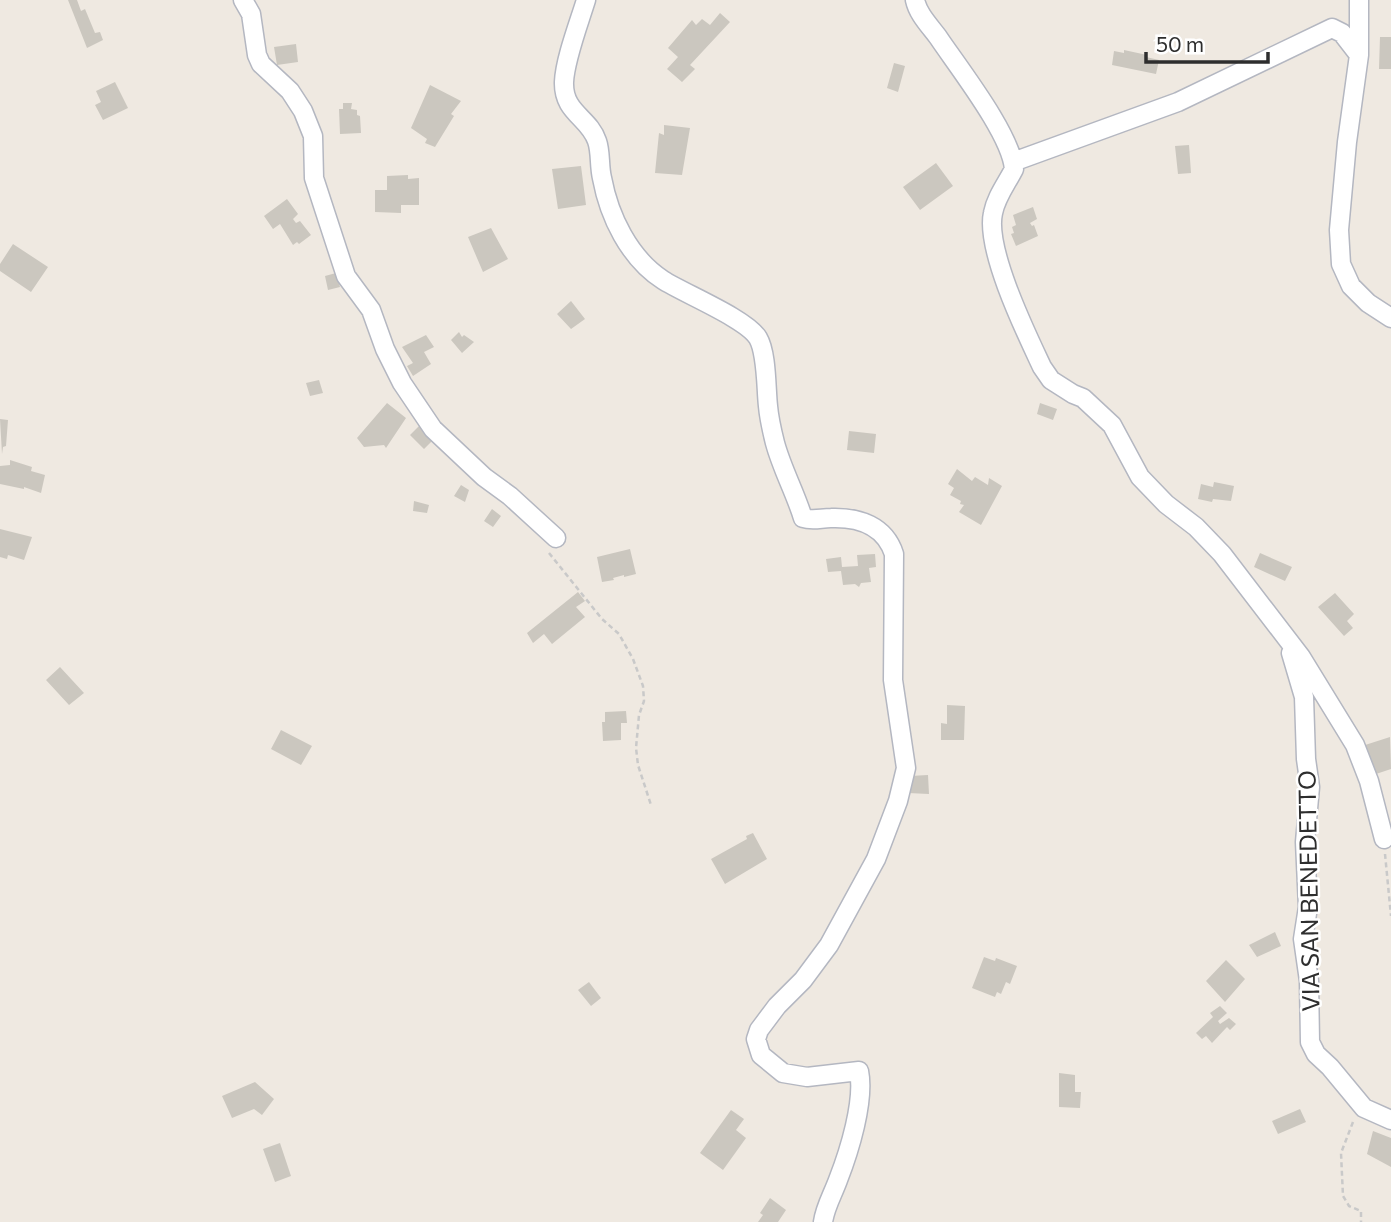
<svg xmlns="http://www.w3.org/2000/svg" width="1391" height="1222" viewBox="0 0 1391 1222" font-family="Commissioner,sans-serif">
	<style>
		.building { fill: #cbc7bf }
		.lines { fill: none; stroke-linecap: round; stroke-linejoin: round }
		.minor-casing { stroke: #b4b7c1; stroke-width: 21 }
		.path { stroke: #c9c9c9; stroke-width: 2.5; stroke-dasharray: 5 3.5; stroke-linecap: butt }
		.minor { stroke: #fff; stroke-width: 18 }
		.labels { text-anchor: middle; dominant-baseline: central; stroke-width: 5; stroke-linejoin: round; paint-order: stroke }
		.street-label { font-size: 24px; fill: #2e2e2e; stroke: #fff }
	</style>
	<rect width="100%" height="100%" fill="#efe9e1"/>
	<path class="building" d="M 68,0 L 77,0 L 81,11 L 85,9 L 95,33 L 100,32 L 103,40 L 87,48 Z
		M 720,13 L 730,22 L 690,65 L 695,69 L 682,82 L 667,69 L 678,57 L 668,48 L 692,20 L 696,25 L 702,19 L 710,25 Z
		M 1380,37 L 1391,37 L 1391,69 L 1379,69 Z
		M 296,44 L 298,62 L 277,65 L 274,47 Z
		M 1124,50 L 1147,55 L 1146,57 L 1159,60 L 1156,74 L 1112,65 L 1114,51 L 1124,53 Z
		M 894,63 L 905,66 L 898,92 L 887,88 Z
		M 115,82 L 128,108 L 103,120 L 95,105 L 101,102 L 96,91 Z
		M 430,85 L 461,101 L 451,114 L 454,116 L 435,147 L 425,143 L 427,139 L 411,128 Z
		M 343,103 L 352,103 L 351,109 L 357,110 L 357,115 L 360,116 L 361,133 L 340,134 L 339,109 L 343,109 Z
		M 664,125 L 690,128 L 682,175 L 655,173 L 659,133 L 664,135 Z
		M 1189,145 L 1191,173 L 1178,174 L 1175,146 Z
		M 936,163 L 953,186 L 920,210 L 903,187 Z
		M 581,166 L 586,205 L 558,209 L 552,169 Z
		M 408,175 L 408,179 L 419,178 L 419,205 L 401,205 L 401,213 L 375,212 L 375,190 L 387,190 L 387,176 Z
		M 287,199 L 298,214 L 293,219 L 296,223 L 300,221 L 311,235 L 299,244 L 297,242 L 293,245 L 280,224 L 273,229 L 264,216 Z
		M 1033,207 L 1037,219 L 1030,223 L 1032,226 L 1034,225 L 1038,236 L 1016,246 L 1011,234 L 1014,233 L 1012,227 L 1016,225 L 1013,215 Z
		M 491,228 L 508,259 L 483,272 L 468,237 Z
		M 13,244 L 48,267 L 31,292 L 0,271 L 0,264 Z
		M 336,273 L 340,287 L 328,290 L 325,276 Z
		M 571,301 L 585,319 L 571,329 L 557,314 Z
		M 459,332 L 462,337 L 464,335 L 474,342 L 462,353 L 451,340 Z
		M 426,335 L 434,347 L 424,352 L 431,364 L 413,376 L 407,366 L 413,363 L 402,347 Z
		M 319,380 L 323,393 L 310,396 L 306,383 Z
		M 387,403 L 406,418 L 386,448 L 384,445 L 364,447 L 357,438 Z
		M 1040,403 L 1057,409 L 1053,420 L 1037,414 Z
		M 0,419 L 8,420 L 6,446 L 3,447 L 2,454 Z
		M 422,423 L 435,438 L 424,449 L 410,435 Z
		M 849,431 L 876,434 L 874,453 L 847,450 Z
		M 10,460 L 32,467 L 31,471 L 45,475 L 41,493 L 24,487 L 24,489 L 0,484 L 0,466 L 10,465 Z
		M 957,469 L 972,481 L 975,477 L 988,485 L 989,478 L 1002,486 L 981,525 L 959,512 L 964,505 L 960,504 L 961,501 L 950,495 L 954,488 L 948,484 Z
		M 1214,482 L 1234,486 L 1231,501 L 1213,499 L 1212,502 L 1198,499 L 1201,484 L 1213,487 Z
		M 461,485 L 469,490 L 465,502 L 454,496 Z
		M 414,501 L 429,505 L 427,513 L 413,511 Z
		M 492,509 L 501,516 L 493,527 L 484,521 Z
		M 0,529 L 32,537 L 24,560 L 8,555 L 7,559 L 0,557 Z
		M 630,549 L 636,574 L 624,577 L 624,575 L 613,578 L 614,580 L 602,582 L 597,557 Z
		M 1260,553 L 1292,567 L 1285,581 L 1254,567 Z
		M 875,554 L 876,567 L 869,568 L 871,582 L 861,583 L 859,587 L 855,584 L 843,585 L 841,571 L 828,572 L 826,559 L 841,557 L 842,567 L 858,566 L 857,555 Z
		M 578,592 L 585,601 L 576,607 L 585,617 L 552,644 L 544,634 L 533,643 L 527,633 Z
		M 1335,593 L 1354,614 L 1347,621 L 1353,628 L 1344,636 L 1318,607 Z
		M 60,667 L 84,693 L 69,705 L 46,680 Z
		M 947,705 L 965,706 L 964,740 L 941,740 L 941,723 L 947,724 Z
		M 626,711 L 627,723 L 621,723 L 621,740 L 603,741 L 602,722 L 605,722 L 605,712 Z
		M 281,730 L 312,746 L 301,765 L 271,749 Z
		M 1390,737 L 1391,769 L 1373,775 L 1362,746 Z
		M 928,775 L 929,794 L 908,793 L 910,776 Z
		M 753,833 L 767,859 L 725,884 L 711,859 L 747,839 L 746,836 Z
		M 1275,932 L 1281,946 L 1257,957 L 1249,945 Z
		M 984,957 L 995,961 L 996,958 L 1017,966 L 1010,984 L 1006,982 L 1001,994 L 997,992 L 995,997 L 972,988 Z
		M 1226,960 L 1245,979 L 1225,1002 L 1206,981 Z
		M 589,982 L 601,998 L 591,1006 L 578,990 Z
		M 1220,1006 L 1227,1013 L 1218,1021 L 1220,1024 L 1229,1018 L 1236,1024 L 1230,1030 L 1227,1027 L 1212,1043 L 1206,1036 L 1202,1039 L 1196,1033 L 1213,1017 L 1210,1013 Z
		M 1059,1073 L 1075,1075 L 1075,1092 L 1081,1092 L 1080,1108 L 1059,1107 Z
		M 255,1082 L 274,1099 L 262,1115 L 254,1109 L 232,1118 L 222,1096 Z
		M 1300,1109 L 1306,1122 L 1278,1134 L 1272,1121 Z
		M 731,1110 L 744,1119 L 736,1130 L 746,1138 L 723,1170 L 700,1153 Z
		M 1373,1131 L 1391,1138 L 1391,1167 L 1367,1154 Z
		M 280,1143 L 291,1176 L 275,1182 L 263,1149 Z
		M 770,1198 L 786,1210 L 778,1222 L 758,1222 L 763,1215 L 760,1213 Z"/>
	<g class="lines">
		<g class="minor-casing">
			<path id="minor" d="M 243,0 L 251,14 L 257,55 L 261,64 L 290,91 L 303,111 L 313,136 L 314,178 L 346,276 L 371,310 L 385,349 L 402,383 L 433,429 L 484,477 L 510,496 L 556,538
				M 586,0 C 579,23 565,59 564,82 C 563,113 589,117 597,141 C 601,152 599,166 602,178 C 609,216 629,258 663,280 C 683,293 747,319 758,338 C 767,353 766,389 768,406 C 769,418 772,431 775,443 C 782,469 795,492 803,518 C 813,521 821,518 831,518 C 859,517 885,526 894,554 L 893,680 L 906,768 L 898,801 L 876,859 L 829,945 L 803,980 L 777,1006 L 759,1030 L 756,1039 L 761,1055 L 783,1073 L 807,1077 L 859,1071 C 865,1101 849,1152 838,1180 C 833,1194 825,1207 823,1222
				M 915,0 C 918,14 929,25 938,37 C 958,67 1011,134 1014,169 C 1007,183 996,197 993,213 C 985,249 1026,333 1042,367 L 1051,380 L 1073,394 L 1083,398 L 1112,425 L 1140,477 L 1166,504 L 1196,527 L 1222,554 L 1301,657 L 1355,745 L 1369,781 L 1384,839
				M 1359,0 L 1359,55 L 1347,142 L 1339,230 L 1341,264 L 1351,286 L 1368,303 L 1391,318
				M 1013,162 L 1178,102 L 1332,28 L 1342,33 L 1359,55
				M 1291,653 L 1304,697 L 1306,759 L 1310,787 L 1305,842 L 1308,907 L 1303,939 L 1309,981 L 1310,1042 L 1316,1054 L 1330,1067 L 1364,1108 L 1391,1120"/>
		</g>
		<path class="path" d="M 549,553 L 602,619 L 619,634 L 633,659 L 643,686 L 644,701 L 639,715 L 636,748 L 638,765 L 651,805
			M 1385,854 L 1391,916
			M 1353,1122 L 1341,1153 L 1343,1196 L 1349,1206 L 1361,1211 L 1361,1222"/>
		<use href="#minor" class="minor"/>
	</g>
	<g class="labels">
		<g class="street-label">
			<text transform="translate(1308 891) rotate(-91)">VIA SAN BENEDETTO</text>
		</g>
	</g>
	<path d="M1146 52v10h122v-10" fill="none" stroke="#2e2e2e" stroke-width="3.5"/>
	<text x="1156" y="52" font-size="21" fill="#2e2e2e" stroke="#ffffff" stroke-width="5" paint-order="stroke">50 m</text>
</svg>
